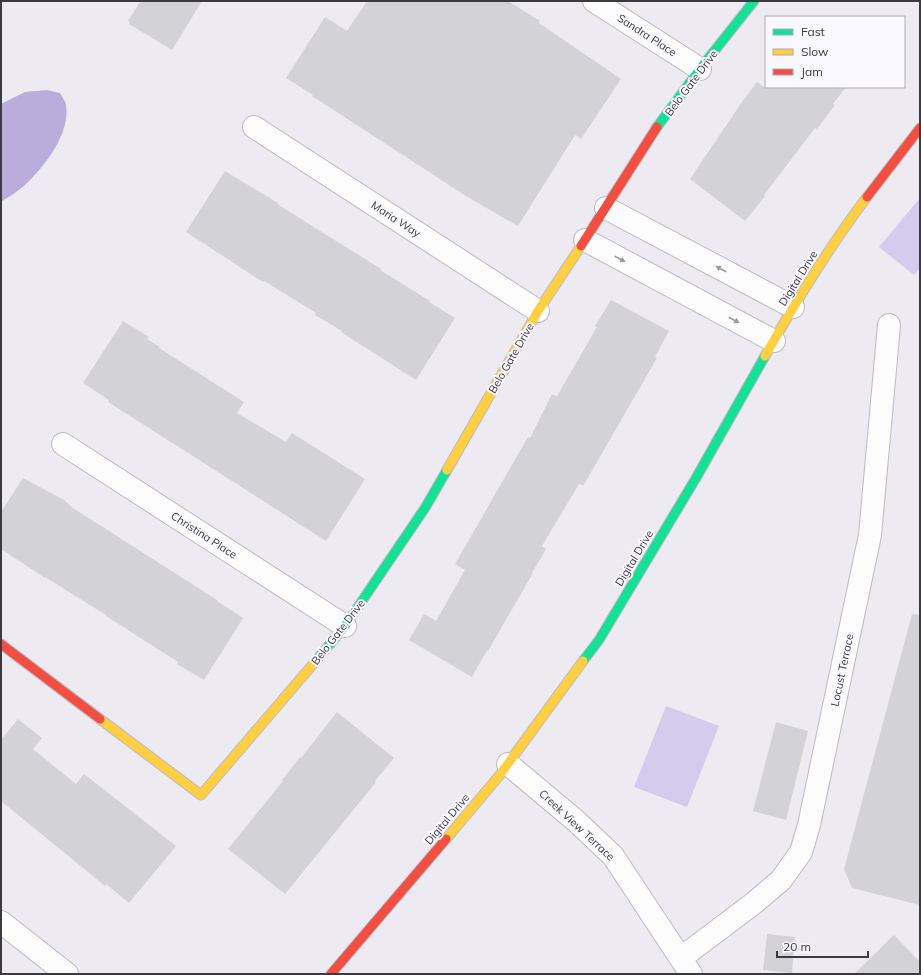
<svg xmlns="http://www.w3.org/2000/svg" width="921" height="975" viewBox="0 0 921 975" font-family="Mulish,sans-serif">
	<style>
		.green { fill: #d4cbed }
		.water { fill: #baaddb }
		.building { fill: #d3d2d6 }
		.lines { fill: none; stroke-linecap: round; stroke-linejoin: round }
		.street-casing { stroke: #bcbbc0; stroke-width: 24 }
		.fast-casing { stroke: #bcbbc0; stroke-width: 11 }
		.slow-casing { stroke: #bcbbc0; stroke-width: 11 }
		.jam-casing { stroke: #bcbbc0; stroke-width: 11 }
		.street { stroke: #fcfcfd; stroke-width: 22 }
		.fast { stroke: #16e098; stroke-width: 9 }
		.slow { stroke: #ffcf43; stroke-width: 9 }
		.jam { stroke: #f24e42; stroke-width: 9 }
		.oneway { fill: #9c9b9e }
		.labels { text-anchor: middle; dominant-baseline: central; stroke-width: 4; stroke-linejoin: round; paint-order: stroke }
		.street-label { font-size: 11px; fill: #3b3a3e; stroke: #f9f7ff }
	</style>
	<rect width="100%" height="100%" fill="#edebf1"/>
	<path class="green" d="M 920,198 L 920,268 L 914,275 L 879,247 Z
		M 666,706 L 719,726 L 687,807 L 634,787 Z"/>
	<path class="water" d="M 47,90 L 60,93 C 62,97 65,101 66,104 C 71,134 44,167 24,186 C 17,192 8,197 1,202 L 1,104 L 25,92 Z"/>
	<path class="building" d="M 146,1 L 202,1 L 172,50 L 129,24 L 130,22 L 128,21 L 140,2 Z
		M 367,1 L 508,1 L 540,21 L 539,23 L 621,79 L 581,139 L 575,135 L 518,226 L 466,196 L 312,96 L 313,95 L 286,78 L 325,17 L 347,31 Z
		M 757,82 L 764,87 L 846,87 L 833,104 L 835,105 L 817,129 L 815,128 L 764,195 L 765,196 L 745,221 L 690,179 L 742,102 Z
		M 225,171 L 278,203 L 277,204 L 381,269 L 380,270 L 430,301 L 429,302 L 455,318 L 416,380 L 341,332 L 342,331 L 315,315 L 316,313 L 264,281 L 263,282 L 186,232 Z
		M 611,300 L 669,331 L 655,357 L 657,358 L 583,486 L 579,484 L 542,546 L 546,549 L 532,573 L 533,573 L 488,651 L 487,650 L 472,677 L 409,640 L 424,614 L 436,621 L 465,570 L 455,564 L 528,437 L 530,438 L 552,394 L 557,396 L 597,327 L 595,326 Z
		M 123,321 L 149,337 L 147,339 L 160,347 L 159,348 L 244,402 L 237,413 L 286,442 L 292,433 L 365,479 L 326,541 L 108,402 L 109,400 L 83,383 Z
		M 23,478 L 64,500 L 73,508 L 217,600 L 217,601 L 243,618 L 204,680 L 177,664 L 178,662 L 106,616 L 106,615 L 45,577 L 45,578 L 1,549 L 1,512 Z
		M 912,614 L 920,615 L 920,905 L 852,888 L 844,869 Z
		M 337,712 L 394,758 L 375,781 L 376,782 L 285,894 L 228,849 L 283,781 L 282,780 L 300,757 L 301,758 Z
		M 18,719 L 42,738 L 33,749 L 76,784 L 84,774 L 176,846 L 129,903 L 106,884 L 105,886 L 83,868 L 1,801 L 1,740 Z
		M 776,722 L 808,731 L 786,820 L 753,811 Z
		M 767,934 L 795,937 L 792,973 L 763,970 Z
		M 894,935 L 920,962 L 920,974 L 854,974 Z"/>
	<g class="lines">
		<g class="street-casing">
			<path id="street" d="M 594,1 L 700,69
				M 254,127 L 538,311
				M 606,208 L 793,307
				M 585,240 L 774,341
				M 63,444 L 345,626
				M 508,764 L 576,821 L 613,856 L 691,974
				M 1,922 L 67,974
				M 681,958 L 754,903 L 781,880 L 801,852 L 809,825 L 870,535 L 889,325"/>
		</g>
		<g class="fast-casing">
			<path id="fast" d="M 657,127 L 700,69 L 754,1
				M 583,661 L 599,640 L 696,478 L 765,356
				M 314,663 L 345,626 L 425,508 L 447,470"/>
		</g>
		<g class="slow-casing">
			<path id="slow" d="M 765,356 C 796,301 829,247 867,197
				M 447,470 L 538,311 L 581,246
				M 100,719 L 201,795 L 314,663
				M 446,839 L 499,776 L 583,661"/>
		</g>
		<g class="jam-casing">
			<path id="jam" d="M 867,197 L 920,128
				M 581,246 L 657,127
				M 1,644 L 100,719
				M 331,974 L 446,839"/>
		</g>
		<use href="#street" class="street"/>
		<use href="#fast" class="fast"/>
		<use href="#slow" class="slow"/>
		<use href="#jam" class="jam"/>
	</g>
	<defs><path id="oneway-solid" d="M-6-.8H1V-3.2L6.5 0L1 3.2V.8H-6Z"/></defs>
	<g class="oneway">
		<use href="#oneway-solid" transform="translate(620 259) rotate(28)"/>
		<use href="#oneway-solid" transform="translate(721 269) rotate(-152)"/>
		<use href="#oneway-solid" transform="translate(734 320) rotate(28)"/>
	</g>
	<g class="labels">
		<g class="street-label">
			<text transform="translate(647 35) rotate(33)">Sandra Place</text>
			<text transform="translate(691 83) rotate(-53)">Belo Gate Drive</text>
			<text transform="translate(396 219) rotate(33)">Maria Way</text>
			<text transform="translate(798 278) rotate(-58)">Digital Drive</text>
			<text transform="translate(511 358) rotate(-60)">Belo Gate Drive</text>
			<text transform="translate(204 535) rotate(33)">Christina Place</text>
			<text transform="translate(634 558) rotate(-59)">Digital Drive</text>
			<text transform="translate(338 632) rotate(-52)">Belo Gate Drive</text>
			<text transform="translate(842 670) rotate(-78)">Locust Terrace</text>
			<text transform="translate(447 819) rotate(-50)">Digital Drive</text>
			<text transform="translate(577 825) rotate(43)">Creek View Terrace</text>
		</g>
	</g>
	<rect width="921" height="975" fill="none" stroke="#3b3a3e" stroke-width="4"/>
	<rect x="765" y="16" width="140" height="72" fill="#f9f7ff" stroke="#adabb2"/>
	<rect x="773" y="29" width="20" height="6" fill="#16e098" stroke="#adabb2"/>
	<text x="801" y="36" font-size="12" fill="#3b3a3e">Fast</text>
	<rect x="773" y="49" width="20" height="6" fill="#ffcf43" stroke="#adabb2"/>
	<text x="801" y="56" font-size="12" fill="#3b3a3e">Slow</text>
	<rect x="773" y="69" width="20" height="6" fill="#f24e42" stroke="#adabb2"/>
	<text x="801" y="76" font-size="12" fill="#3b3a3e">Jam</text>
	<path d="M777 951v6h91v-6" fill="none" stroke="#3b3a3e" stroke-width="2"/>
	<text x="783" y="951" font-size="12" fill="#3b3a3e" stroke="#f9f7ff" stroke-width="3" paint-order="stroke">20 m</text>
</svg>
